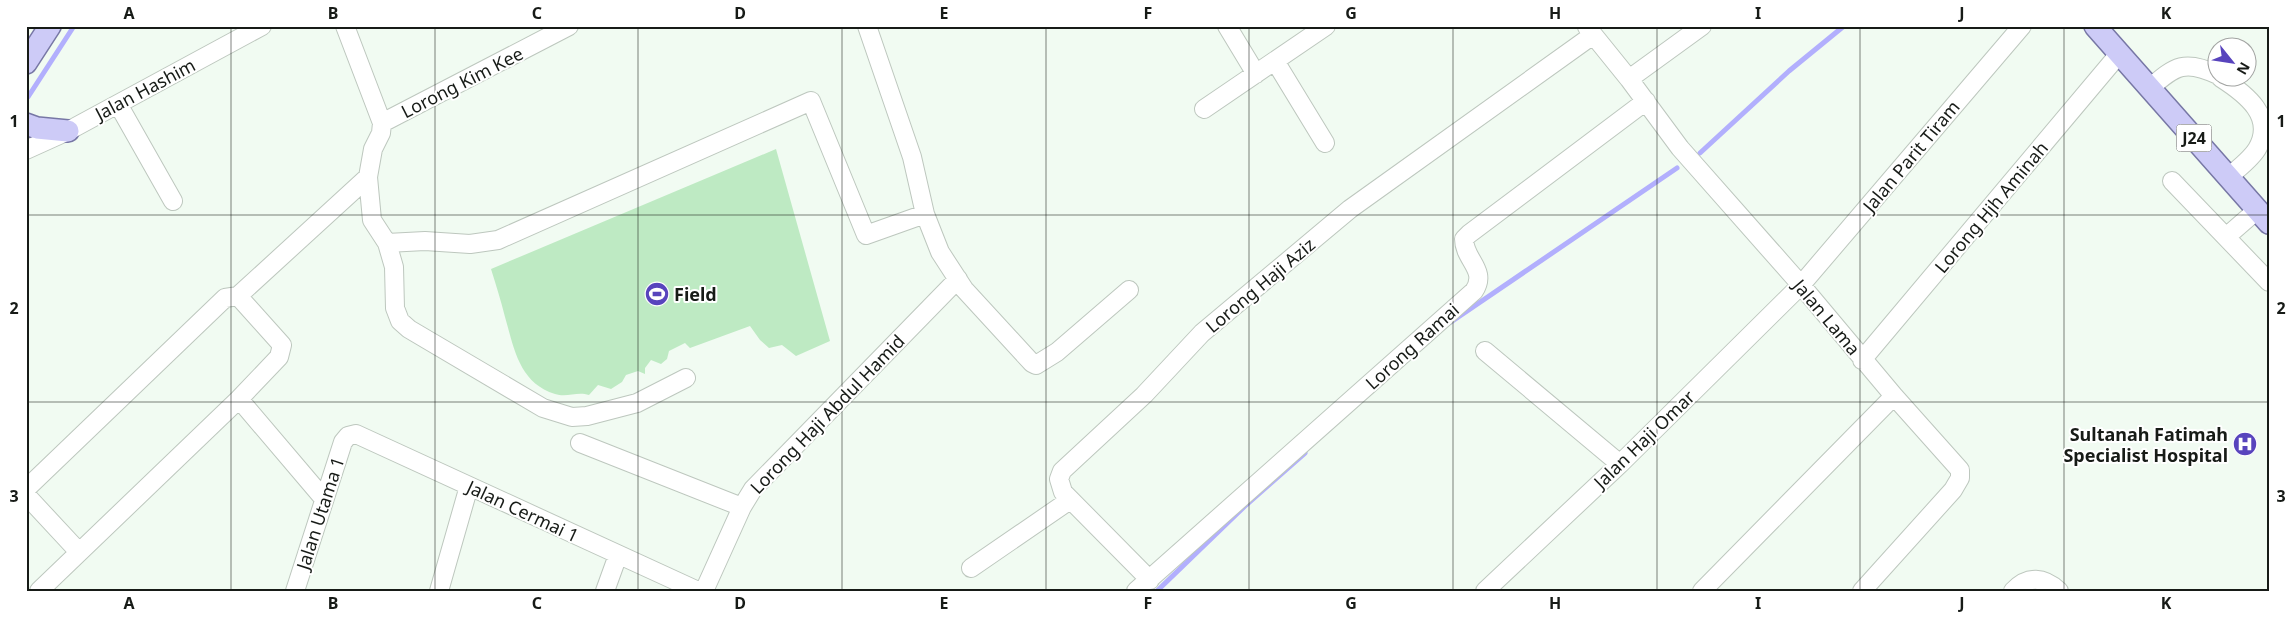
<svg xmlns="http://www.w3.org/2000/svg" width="2295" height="617" viewBox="0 0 2295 617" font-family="'Noto Sans',sans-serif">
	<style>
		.park { fill: #beeac3 }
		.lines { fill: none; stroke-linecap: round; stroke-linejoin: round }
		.stream { stroke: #b2affd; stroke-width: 5 }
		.minor-casing { stroke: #bdc7be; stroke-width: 20 }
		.major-casing { stroke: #7777a5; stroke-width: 24 }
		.minor { stroke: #fff; stroke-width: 18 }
		.major { stroke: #cdcbf7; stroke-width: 21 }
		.grid { fill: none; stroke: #171b17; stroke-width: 1; stroke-opacity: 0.55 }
		.labels { text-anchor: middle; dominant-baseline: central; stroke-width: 4; stroke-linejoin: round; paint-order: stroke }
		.shield { fill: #fff; stroke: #5d5f5d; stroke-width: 1 }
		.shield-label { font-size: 16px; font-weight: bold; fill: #171b17 }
		.street-label { font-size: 18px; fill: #171b17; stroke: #fff }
		.poi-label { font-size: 18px; font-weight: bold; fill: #171b17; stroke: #fff; text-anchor: start }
		.neatline { fill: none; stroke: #171b17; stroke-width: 2 }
		.grid-label { font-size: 16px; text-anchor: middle; font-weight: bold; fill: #171b17 }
	</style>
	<rect width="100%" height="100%" fill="#f1fbf2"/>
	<path class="park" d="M 776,149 L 830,341 L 796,356 L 782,345 L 769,348 L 760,340 L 750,326 L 690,348 L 685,343 L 669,351 L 667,359 L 661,364 L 651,360 L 645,368 L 645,374 L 638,371 L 626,375 L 622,382 L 611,389 L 598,385 L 589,395 C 577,391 567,398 555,394 C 519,383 514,348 505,317 C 501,301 496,285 491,269 Z"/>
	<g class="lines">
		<path class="stream" d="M 28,97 L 74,26
			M 1700,153 L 1789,71 L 1844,26
			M 1451,322 L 1677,168
			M 1157,591 L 1246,505 L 1305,453"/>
		<g class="minor-casing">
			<path id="minor" d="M 345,26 L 382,123 L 381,133 L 373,149 L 368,177 L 372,220 L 387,243 L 394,267 L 395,308 L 400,321 L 409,329 L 543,408 L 572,417 L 587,416 L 637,403 L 686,378
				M 867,26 L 912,157 L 925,214 L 940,252 L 964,289 L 1032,363 L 1036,365 L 1057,352 L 1129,290
				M 1227,26 L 1256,74
				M 1587,27 L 1629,79 L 1680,148 L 1801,285 L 1894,396 L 1702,591
				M 1275,61 L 1325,143
				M 2221,78 C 2246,94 2276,117 2257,149 C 2250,160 2238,169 2228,177
				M 1629,79 L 1702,26
				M 2150,88 C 2175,66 2185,59 2218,75
				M 118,104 L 173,201
				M 1204,109 L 1326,26
				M 382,123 L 569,26
				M 26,150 L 68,131 L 262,26
				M 2172,181 L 2269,282
				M 2226,237 L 2257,210
				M 387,243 L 425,241 L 470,244 L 498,240 L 811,101 L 866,235 L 925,214
				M 238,296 L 368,177
				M 1485,351 L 1620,464
				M 1862,360 L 2119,54
				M 239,399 L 324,499
				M 580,443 L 742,507
				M 26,489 L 225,298 L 238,296 L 282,345 L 279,357 L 239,399 L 39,591
				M 26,495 L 79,552
				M 971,568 L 1070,500
				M 1150,580 L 1063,492 L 1059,479 L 1062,471 L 1144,395 L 1202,333 L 1350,209 L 1593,35
				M 295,591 L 343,442 L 348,436 L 356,434 L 698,591
				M 439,591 L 469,486
				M 605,591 L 618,555
				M 704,591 L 742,507 L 753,489 L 958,279
				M 1136,591 L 1474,291 C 1488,270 1464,260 1464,239 L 1469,234 L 1646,101
				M 1485,591 L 1620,464 L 1801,285 L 2022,26
				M 1862,591 L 1953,490 L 1960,478 L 1960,470 L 1894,396
				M 2013,591 C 2028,575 2044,577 2059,591"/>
		</g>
		<g class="major-casing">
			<path id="major" d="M 2095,26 L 2269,223
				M 26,63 L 50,26
				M 26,124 L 37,128 L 68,131"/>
		</g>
		<use href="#minor" class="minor"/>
		<use href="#major" class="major"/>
	</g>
	<path class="grid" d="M 231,26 L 231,591M 435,26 L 435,591M 638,26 L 638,591M 842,26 L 842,591M 1046,26 L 1046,591M 1249,26 L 1249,591M 1453,26 L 1453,591M 1657,26 L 1657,591M 1860,26 L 1860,591M 2064,26 L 2064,591M 26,215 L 2269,215M 26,402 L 2269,402"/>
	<defs>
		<g id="stadium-disc" transform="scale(1.25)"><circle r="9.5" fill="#5844bd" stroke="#fff"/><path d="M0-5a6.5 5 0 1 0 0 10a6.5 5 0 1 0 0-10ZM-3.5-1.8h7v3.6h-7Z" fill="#fff"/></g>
		<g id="hospital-disc" transform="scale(1.25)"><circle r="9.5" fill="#5844bd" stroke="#fff"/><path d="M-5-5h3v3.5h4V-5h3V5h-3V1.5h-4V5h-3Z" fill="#fff"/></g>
	</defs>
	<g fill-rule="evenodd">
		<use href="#stadium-disc" x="657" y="294"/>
		<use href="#hospital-disc" x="2245" y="444"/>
	</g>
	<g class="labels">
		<rect class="shield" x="2176.5" y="124.5" width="35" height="27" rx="4"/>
		<g class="shield-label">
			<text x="2194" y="138">J24</text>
		</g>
		<g class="street-label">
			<text transform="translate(462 82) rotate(-27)">Lorong Kim Kee</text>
			<text transform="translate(145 89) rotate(-28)">Jalan Hashim</text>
			<text transform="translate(1911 156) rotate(-50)">Jalan Parit Tiram</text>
			<text transform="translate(1991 207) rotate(-50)">Lorong Hjh Aminah</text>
			<text transform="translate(1260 285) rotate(-40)">Lorong Haji Aziz</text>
			<text transform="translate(1827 317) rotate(50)">Jalan Lama</text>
			<text transform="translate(1412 346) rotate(-42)">Lorong Ramai</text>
			<text transform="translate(827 414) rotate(-46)">Lorong Haji Abdul Hamid</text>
			<text transform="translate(1644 439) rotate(-44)">Jalan Haji Omar</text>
			<text transform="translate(523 511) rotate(25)">Jalan Cermai 1</text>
			<text transform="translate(320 513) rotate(-72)">Jalan Utama 1</text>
		</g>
		<g class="poi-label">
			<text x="674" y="294">Field</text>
			<text x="2228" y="434" text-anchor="end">Sultanah Fatimah<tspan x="2228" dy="21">Specialist Hospital</tspan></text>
		</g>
	</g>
	<rect width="2295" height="617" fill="none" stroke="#ffffff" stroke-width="55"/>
	<g transform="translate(2232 62) rotate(120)"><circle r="24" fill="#ffffff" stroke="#a2a4a2"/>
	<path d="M0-4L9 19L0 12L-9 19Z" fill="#5844bd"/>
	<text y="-8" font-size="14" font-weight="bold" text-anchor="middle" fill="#171b17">N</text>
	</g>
	<rect x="28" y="28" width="2240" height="562" class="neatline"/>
	<g class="grid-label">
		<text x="129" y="19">A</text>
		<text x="333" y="19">B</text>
		<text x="537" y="19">C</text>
		<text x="740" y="19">D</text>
		<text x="944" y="19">E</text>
		<text x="1148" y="19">F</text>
		<text x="1351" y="19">G</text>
		<text x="1555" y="19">H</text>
		<text x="1758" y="19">I</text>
		<text x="1962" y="19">J</text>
		<text x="2166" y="19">K</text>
		<text x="14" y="127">1</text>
		<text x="2281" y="127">1</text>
		<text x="14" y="314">2</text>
		<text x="2281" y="314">2</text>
		<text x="14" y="502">3</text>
		<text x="2281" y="502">3</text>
		<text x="129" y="609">A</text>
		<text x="333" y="609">B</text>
		<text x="537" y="609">C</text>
		<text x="740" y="609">D</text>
		<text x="944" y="609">E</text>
		<text x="1148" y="609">F</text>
		<text x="1351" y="609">G</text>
		<text x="1555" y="609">H</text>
		<text x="1758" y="609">I</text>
		<text x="1962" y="609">J</text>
		<text x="2166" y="609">K</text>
	</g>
</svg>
